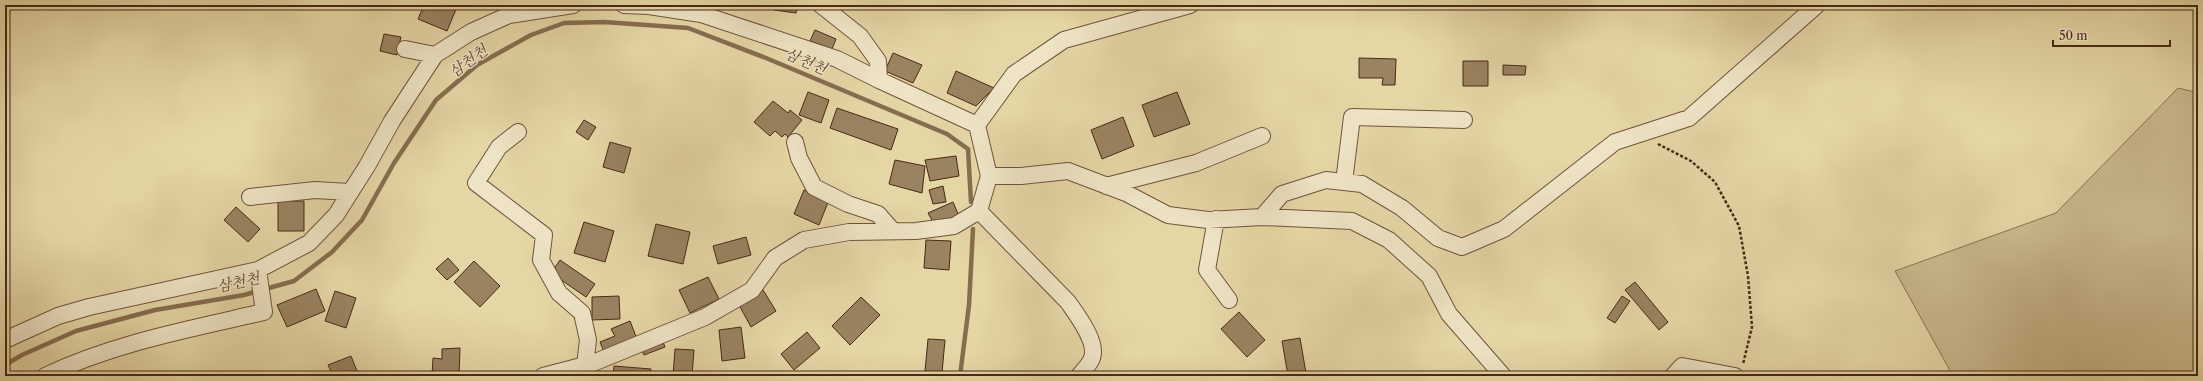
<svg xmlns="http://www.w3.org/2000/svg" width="2203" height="381" viewBox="0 0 2203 381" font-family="'Libre Caslon Text','Noto Serif KR',serif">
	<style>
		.green { fill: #cab98e; stroke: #897152 }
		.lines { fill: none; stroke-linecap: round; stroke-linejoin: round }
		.stream { stroke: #866d4f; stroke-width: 4.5 }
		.building { fill: #9a8361; stroke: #482916 }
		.minor-casing { stroke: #6f543a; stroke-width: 18 }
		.path { stroke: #482916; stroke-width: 2.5; stroke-dasharray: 3 2; stroke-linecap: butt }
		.minor { stroke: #eee4c5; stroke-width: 16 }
		.labels { text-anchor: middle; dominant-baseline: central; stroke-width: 3; stroke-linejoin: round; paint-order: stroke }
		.water-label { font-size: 15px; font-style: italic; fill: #62462e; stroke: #eee4c5 }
	</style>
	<rect width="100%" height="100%" fill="#e5d6a6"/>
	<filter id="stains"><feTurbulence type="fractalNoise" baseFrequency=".005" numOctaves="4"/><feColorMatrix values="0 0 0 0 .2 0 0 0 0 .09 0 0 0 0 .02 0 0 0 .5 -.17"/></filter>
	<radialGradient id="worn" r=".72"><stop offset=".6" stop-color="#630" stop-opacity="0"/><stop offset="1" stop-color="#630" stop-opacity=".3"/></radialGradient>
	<path class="green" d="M 2178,88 L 2198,93 L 2198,376 L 1953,376 L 1895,271 L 2056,213 Z"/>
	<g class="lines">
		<path class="stream" d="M 5,365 L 22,355 L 76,331 L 155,310 L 244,295 L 294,281 L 332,252 L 362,220 L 394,163 L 436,100 L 477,65 L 531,35 L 564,23 L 604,22 L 688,28 L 766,58 L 947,134 L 968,149 L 971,202
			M 960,376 L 969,305 L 973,229"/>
	</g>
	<path class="building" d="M 424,5 L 452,5 L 457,7 L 447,31 L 418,19 Z
		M 775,5 L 798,5 L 796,13 L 774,10 Z
		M 815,30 L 836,39 L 832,49 L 810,41 Z
		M 384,34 L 401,37 L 397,55 L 380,51 Z
		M 893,53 L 922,65 L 913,83 L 885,71 Z
		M 1359,58 L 1396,59 L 1395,85 L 1382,85 L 1383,78 L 1359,78 Z
		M 1463,61 L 1488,61 L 1488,86 L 1463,86 Z
		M 1503,65 L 1526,66 L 1525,75 L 1503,75 Z
		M 956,71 L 994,88 L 976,106 L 947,93 Z
		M 808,92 L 829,100 L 821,123 L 799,115 Z
		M 1177,92 L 1190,124 L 1154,137 L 1142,105 Z
		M 773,101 L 788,113 L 790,110 L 802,120 L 788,137 L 785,134 L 782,137 L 775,131 L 770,136 L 754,122 Z
		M 837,108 L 898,129 L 891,150 L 830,128 Z
		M 1123,117 L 1134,146 L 1102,159 L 1091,130 Z
		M 584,120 L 596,127 L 588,140 L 576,132 Z
		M 610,142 L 631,148 L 624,173 L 603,167 Z
		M 956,156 L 959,176 L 930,181 L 925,160 Z
		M 895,160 L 925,166 L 922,193 L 889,184 Z
		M 943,186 L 946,202 L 933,204 L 929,190 Z
		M 804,190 L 829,200 L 819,225 L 794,214 Z
		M 278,201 L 304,201 L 304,231 L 278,231 Z
		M 953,202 L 959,216 L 934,224 L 928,213 Z
		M 236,207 L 260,229 L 248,242 L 224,220 Z
		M 584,222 L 614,231 L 605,262 L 574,253 Z
		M 656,224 L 690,232 L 683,264 L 648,256 Z
		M 746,237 L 751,255 L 718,264 L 713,246 Z
		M 926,240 L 951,241 L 949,270 L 924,268 Z
		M 448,258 L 459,270 L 447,280 L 436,269 Z
		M 560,260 L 595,284 L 586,297 L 551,273 Z
		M 474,261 L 500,286 L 480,307 L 454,282 Z
		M 708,277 L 719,299 L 690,313 L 679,290 Z
		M 1635,282 L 1668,322 L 1659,330 L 1625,290 Z
		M 316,289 L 325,311 L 287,327 L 277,305 Z
		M 763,290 L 776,311 L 751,327 L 739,305 Z
		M 335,291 L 356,298 L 346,328 L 325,321 Z
		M 619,296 L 620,319 L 592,320 L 592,297 Z
		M 1622,296 L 1630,301 L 1615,323 L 1607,318 Z
		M 861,297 L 880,315 L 850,345 L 832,326 Z
		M 1239,312 L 1265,340 L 1247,357 L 1221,329 Z
		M 630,321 L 637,339 L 604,352 L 600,342 L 615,336 L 611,329 Z
		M 741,327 L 745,358 L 722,361 L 719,330 Z
		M 807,332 L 820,348 L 794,370 L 781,354 Z
		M 661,337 L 665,347 L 644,355 L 640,346 Z
		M 1300,338 L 1306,373 L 1288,376 L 1282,341 Z
		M 928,339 L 945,340 L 942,373 L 925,371 Z
		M 460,348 L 459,376 L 432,376 L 433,358 L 442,359 L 442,349 Z
		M 675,349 L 694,350 L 692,376 L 673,376 Z
		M 351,356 L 359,376 L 333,376 L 328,365 Z
		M 614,366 L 651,369 L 650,376 L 613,376 Z"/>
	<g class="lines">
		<g class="minor-casing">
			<path id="minor" d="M 624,5 L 649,6 L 701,14 L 837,59 L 879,80
				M 405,49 L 435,55
				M 977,125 L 1014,74 L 1064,40 L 1190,5
				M 518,132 L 499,147 L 476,183 L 544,235 L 541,260 L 559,293 L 582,313 L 588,340 L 585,365
				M 795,142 L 799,158 L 814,187 L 848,204 L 878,214 L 893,231
				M 989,176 L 1021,176 L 1068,171 L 1126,193 L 1168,215 L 1208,220 L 1262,217 L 1352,221 L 1389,240 L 1429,276 L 1449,314 L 1503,376
				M 1344,182 L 1352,117 L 1464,120
				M 1106,186 L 1196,163 L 1262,136
				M 250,197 L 315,190 L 350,192
				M 979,211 L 1068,302 C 1077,315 1098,342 1092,358 C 1090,364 1083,371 1079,376
				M 1262,217 L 1282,194 L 1326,180 L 1362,184 L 1402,208 L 1438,238 L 1462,247 L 1504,229 L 1615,142 L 1689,118 L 1817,5
				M 1216,219 L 1207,270 L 1229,300
				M 5,340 L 58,316 L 89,307 L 258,270 L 309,243 L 336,215 L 367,166 L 392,121 L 435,55 L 471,32 L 509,15 L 573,5
				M 45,376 C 114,343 190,329 264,312 L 258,270
				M 543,376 L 593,363 L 705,317 L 752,290 L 775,258 L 804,240 L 849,232 L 916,231 L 954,226 L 979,211 L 989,176 L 977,125 L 879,80 L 878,61 L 860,36 L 821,5
				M 1673,376 L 1682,366 L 1735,376"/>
		</g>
		<path class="path" d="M 1658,144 L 1691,161 L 1715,182 L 1739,226 L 1748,276 L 1752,327 L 1743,364"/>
		<use href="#minor" class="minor"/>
	</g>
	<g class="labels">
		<g class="water-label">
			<text transform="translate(468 61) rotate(-36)">삼천천</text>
			<text transform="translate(806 61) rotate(23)">삼천천</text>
			<text transform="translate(238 282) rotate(-12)">삼천천</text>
		</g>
	</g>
	<rect width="2203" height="381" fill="none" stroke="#e5d6a6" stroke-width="20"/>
	<rect x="6" y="6" width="2191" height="369" fill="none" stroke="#482916" stroke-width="2"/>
	<rect x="10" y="10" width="2183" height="361" fill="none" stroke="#482916"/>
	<path d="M2053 40v6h117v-6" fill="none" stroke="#482916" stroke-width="2"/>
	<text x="2059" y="40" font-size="12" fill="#482916" stroke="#eee4c5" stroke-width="3" paint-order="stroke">50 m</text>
	<rect width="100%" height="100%" filter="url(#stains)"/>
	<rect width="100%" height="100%" fill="url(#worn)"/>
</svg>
